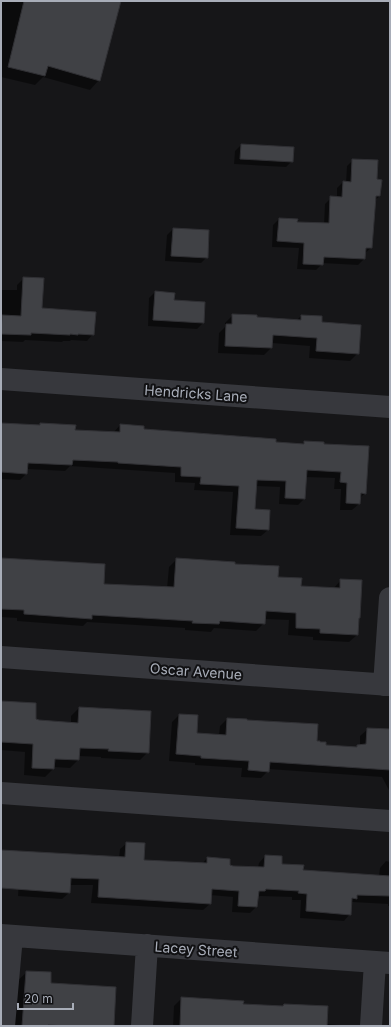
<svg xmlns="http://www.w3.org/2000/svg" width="391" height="1027" viewBox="0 0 391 1027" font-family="Inter,sans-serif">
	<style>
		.shadow { fill: #0007 }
		.building { fill: #404145; stroke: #303034 }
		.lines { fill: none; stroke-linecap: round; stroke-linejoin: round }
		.minor { stroke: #37383d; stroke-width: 22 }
		.labels { text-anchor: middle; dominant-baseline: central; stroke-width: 4; stroke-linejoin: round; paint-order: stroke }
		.street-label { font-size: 14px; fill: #a8adb8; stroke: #111113 }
	</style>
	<rect width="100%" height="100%" fill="#161618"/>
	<path class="shadow" d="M 1,1 L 116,1 L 99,80 L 90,90 L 43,77 L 35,85 L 1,77 Z
		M 241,145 L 292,161 L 286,167 L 234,164 L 235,151 Z
		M 353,160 L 376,180 L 380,196 L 374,201 L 371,248 L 364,254 L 364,259 L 358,265 L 322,263 L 322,264 L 316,270 L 297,269 L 299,248 L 272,247 L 273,225 L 279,219 L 296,223 L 324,224 L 325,204 L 331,198 L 337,198 L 337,188 L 343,182 L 346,183 L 347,166 Z
		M 173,229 L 207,257 L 201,263 L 165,261 L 167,235 Z
		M 24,278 L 41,309 L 93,334 L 87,341 L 71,340 L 70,341 L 63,341 L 62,342 L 25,340 L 23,342 L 1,341 L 1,290 L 17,290 L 17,285 Z
		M 155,292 L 173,301 L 204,303 L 203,323 L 197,329 L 148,326 L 149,298 Z
		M 233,315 L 256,318 L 297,320 L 301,316 L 321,323 L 358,353 L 350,361 L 309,358 L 310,346 L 272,343 L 271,348 L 264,355 L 218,353 L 219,333 L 225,327 L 225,323 Z
		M 1,424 L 39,426 L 41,424 L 74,430 L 114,432 L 120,425 L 143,430 L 275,443 L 301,445 L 305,442 L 323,443 L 365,493 L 359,499 L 359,504 L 352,510 L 340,510 L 341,489 L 334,489 L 335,478 L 305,477 L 304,499 L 298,505 L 279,504 L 280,487 L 256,486 L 254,510 L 268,530 L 261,536 L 230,535 L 233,492 L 194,490 L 195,483 L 175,482 L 175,473 L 70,466 L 65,471 L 27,469 L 26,474 L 20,480 L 1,479 Z
		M 1,559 L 103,585 L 167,588 L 169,567 L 177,559 L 234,564 L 277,578 L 300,587 L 333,589 L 341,580 L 357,635 L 349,642 L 313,640 L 313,637 L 288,635 L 289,620 L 264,619 L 264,623 L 256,631 L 214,628 L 211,632 L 185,630 L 185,628 L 87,622 L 83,626 L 17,621 L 17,618 L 1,617 Z
		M 1,702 L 35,720 L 71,723 L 71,716 L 79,708 L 148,752 L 140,760 L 101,758 L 101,757 L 79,756 L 78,760 L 70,768 L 54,767 L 54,768 L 45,777 L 24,775 L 25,752 L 1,750 Z
		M 179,715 L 196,734 L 219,735 L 220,726 L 227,719 L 246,720 L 316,742 L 325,746 L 356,748 L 358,746 L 360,746 L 360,736 L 368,729 L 390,730 L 390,792 L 382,777 L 268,769 L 268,771 L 261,778 L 241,777 L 242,768 L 195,765 L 195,763 L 169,761 L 172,722 Z
		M 127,843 L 143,861 L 202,864 L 207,858 L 233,867 L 258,868 L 259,863 L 265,856 L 281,865 L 302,871 L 379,876 L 380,868 L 386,861 L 390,862 L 390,906 L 388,906 L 388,904 L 352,902 L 351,903 L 350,914 L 344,921 L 300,918 L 301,900 L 292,900 L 292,897 L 260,896 L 257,898 L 256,907 L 250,913 L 232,912 L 233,897 L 210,895 L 210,904 L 203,910 L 91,903 L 93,885 L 69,885 L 69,893 L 62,899 L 18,896 L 19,878 L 1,877 L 1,851 L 119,858 L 120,849 Z
		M 27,972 L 50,984 L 113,1026 L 14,1026 L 17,981 Z
		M 182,998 L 242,1005 L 326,1024 L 351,1026 L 173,1026 L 174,1006 Z"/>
	<path class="building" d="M 24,1 L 121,1 L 100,81 L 48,66 L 45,76 L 8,67 Z
		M 241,144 L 294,147 L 293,162 L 240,159 Z
		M 352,159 L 378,160 L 377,179 L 382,180 L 380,196 L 376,196 L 372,248 L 366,248 L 365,259 L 324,257 L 323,265 L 303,264 L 304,243 L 277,241 L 279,218 L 298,219 L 297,222 L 329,223 L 330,196 L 342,197 L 343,181 L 351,182 Z
		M 173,228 L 209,230 L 208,258 L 171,256 Z
		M 23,277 L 44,278 L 42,308 L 96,312 L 94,335 L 78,334 L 78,335 L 70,334 L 70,335 L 31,333 L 31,335 L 1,334 L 2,315 L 21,316 Z
		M 155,291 L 175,293 L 174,300 L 205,302 L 204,323 L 153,320 Z
		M 232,314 L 257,315 L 257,317 L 301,320 L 301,315 L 322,316 L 322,322 L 361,325 L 359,354 L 316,351 L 317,338 L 273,335 L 272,348 L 225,346 L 226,324 L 232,324 Z
		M 1,423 L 40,425 L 40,423 L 76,425 L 75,430 L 120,432 L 120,424 L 144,426 L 144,429 L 276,439 L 276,442 L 304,444 L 304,441 L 324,442 L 324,444 L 369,446 L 366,494 L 361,493 L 360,504 L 346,503 L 347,483 L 340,482 L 341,472 L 307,470 L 305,499 L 285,498 L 286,481 L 257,480 L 255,509 L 270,510 L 269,530 L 236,528 L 239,486 L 200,484 L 201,477 L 181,476 L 181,467 L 118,463 L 118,462 L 73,460 L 72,465 L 28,463 L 27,474 L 1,472 Z
		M 1,558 L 105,564 L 104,584 L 174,587 L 176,558 L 235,562 L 235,564 L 279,566 L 278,577 L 302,578 L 301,586 L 340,588 L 340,579 L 362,580 L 360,618 L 359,618 L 358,635 L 320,633 L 320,629 L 296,628 L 296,613 L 266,611 L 265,624 L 220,621 L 219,624 L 192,623 L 193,621 L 92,615 L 92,619 L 24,614 L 24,610 L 1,609 Z
		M 1,701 L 36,703 L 36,719 L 39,720 L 78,723 L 79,707 L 151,711 L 149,753 L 108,751 L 109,749 L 80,748 L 79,760 L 55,759 L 54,769 L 32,768 L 33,744 L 1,742 Z
		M 179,714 L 198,715 L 197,733 L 226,735 L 227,718 L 247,719 L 247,720 L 318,724 L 317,741 L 320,741 L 320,742 L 326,742 L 326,745 L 357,747 L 357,745 L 366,744 L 367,728 L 390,729 L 390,770 L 270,762 L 269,772 L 248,770 L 249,761 L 201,758 L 201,756 L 176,754 Z
		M 126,842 L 145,843 L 144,860 L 207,863 L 207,857 L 230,859 L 230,865 L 233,866 L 264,867 L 265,855 L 282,856 L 282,864 L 304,865 L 303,870 L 390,876 L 390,896 L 357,895 L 357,899 L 352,898 L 351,915 L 306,911 L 307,894 L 298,893 L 299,891 L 266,889 L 265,891 L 259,891 L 257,907 L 238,906 L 239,891 L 212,889 L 211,904 L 98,897 L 99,879 L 71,878 L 70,893 L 1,888 L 1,850 L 125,857 Z
		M 26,971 L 51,972 L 51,983 L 116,987 L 114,1026 L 67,1026 L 48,1025 L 48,1026 L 22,1026 Z
		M 181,997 L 244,1001 L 243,1004 L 283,1006 L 284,1004 L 328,1006 L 327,1026 L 180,1026 Z"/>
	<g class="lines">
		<path class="minor" d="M 1,379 L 390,407
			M 1,657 L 390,685
			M 384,685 L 390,598
			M 1,793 L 390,821
			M 1,935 L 390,963
			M 4,1026 L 12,936
			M 142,1026 L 147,945
			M 371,1026 L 375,962"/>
	</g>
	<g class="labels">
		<g class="street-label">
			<text transform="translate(196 393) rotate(4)">Hendricks Lane</text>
			<text transform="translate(196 671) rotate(4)">Oscar Avenue</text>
			<text transform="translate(196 949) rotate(4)">Lacey Street</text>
		</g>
	</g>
	<rect width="391" height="1027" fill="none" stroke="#a8adb8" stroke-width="4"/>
	<path d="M18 1003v6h55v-6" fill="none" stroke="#a8adb8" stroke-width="2"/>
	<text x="24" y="1003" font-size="12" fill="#a8adb8" stroke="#111113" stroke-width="3" paint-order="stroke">20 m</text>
</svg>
